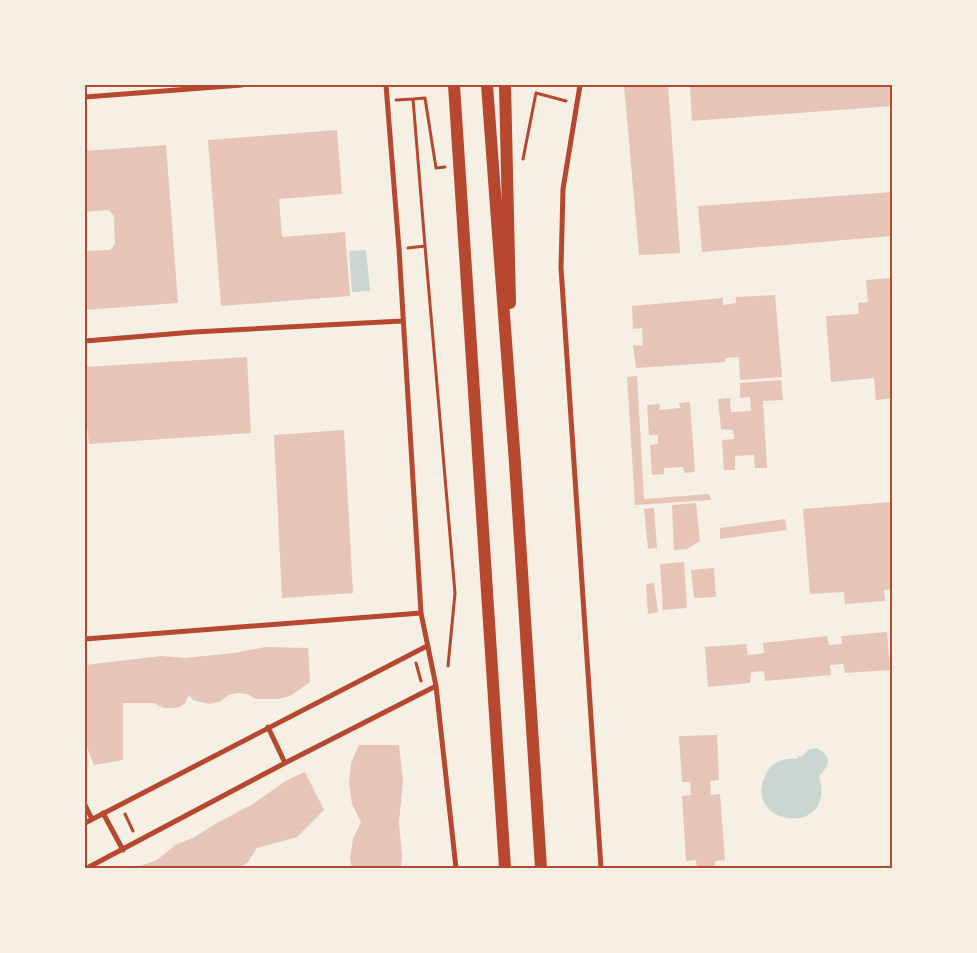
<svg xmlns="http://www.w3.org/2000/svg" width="977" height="953" viewBox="0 0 977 953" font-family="'Source Sans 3',sans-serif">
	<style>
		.water { fill: #c9d6d2 }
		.building { fill: #e6c5b7 }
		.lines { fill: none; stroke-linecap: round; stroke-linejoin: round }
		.path { stroke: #b5482f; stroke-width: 3 }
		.minor { stroke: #b5482f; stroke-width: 5 }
		.trunk { stroke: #b5482f; stroke-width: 12 }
		.neatline { fill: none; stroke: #b5482f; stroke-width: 2 }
	</style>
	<rect width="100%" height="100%" fill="#f6efe4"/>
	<path class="water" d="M 366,250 L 370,291 L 352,292 L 349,251 Z
		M 816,748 C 832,756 831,764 819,776 C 838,840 737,826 767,772 C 773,761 785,758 797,759 L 799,756 L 801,757 L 808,750 Z"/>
	<path class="building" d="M 624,85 L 668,85 L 680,253 L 639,255 Z
		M 690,85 L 892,85 L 892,106 L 692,121 Z
		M 337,130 L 342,194 L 279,199 L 282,237 L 345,232 L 350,296 L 221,306 L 208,140 Z
		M 166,145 L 178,303 L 85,310 L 85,251 L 110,250 L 115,244 L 114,216 L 109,210 L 85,212 L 85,151 Z
		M 892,192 L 892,236 L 702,252 L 698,206 Z
		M 892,278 L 892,398 L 876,400 L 874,378 L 831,382 L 826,316 L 859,314 L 858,303 L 868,302 L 866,280 Z
		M 775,295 L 782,377 L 740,380 L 739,357 L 725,358 L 725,362 L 636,368 L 633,345 L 643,346 L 642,328 L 633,329 L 632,306 L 723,298 L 723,305 L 736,303 L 736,297 Z
		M 247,357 L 251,433 L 89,444 L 85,407 L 85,367 Z
		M 637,376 L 644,499 L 709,494 L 711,500 L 635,505 L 627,377 Z
		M 781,380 L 783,400 L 763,401 L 767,468 L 755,468 L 754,455 L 735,456 L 735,470 L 724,470 L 722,440 L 734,439 L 733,430 L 721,429 L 718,399 L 730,398 L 731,412 L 751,411 L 750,397 L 740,398 L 740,383 Z
		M 690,402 L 695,472 L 684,473 L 683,467 L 664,468 L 664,474 L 652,475 L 650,445 L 658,444 L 658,435 L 649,435 L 647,405 L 660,404 L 659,410 L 680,408 L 679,403 Z
		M 344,430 L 353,593 L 282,598 L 274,435 Z
		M 892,502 L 892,589 L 884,590 L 885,601 L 845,604 L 844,592 L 810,594 L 803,509 Z
		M 696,503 L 700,541 L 687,549 L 674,550 L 672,505 Z
		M 654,508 L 657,548 L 648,549 L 644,509 Z
		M 785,519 L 787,530 L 720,539 L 720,528 Z
		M 684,562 L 687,608 L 663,610 L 660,564 Z
		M 714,568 L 716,597 L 694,598 L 691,570 Z
		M 654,583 L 658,612 L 648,614 L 646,584 Z
		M 887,632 L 890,670 L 845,673 L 843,664 L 830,665 L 831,675 L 765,681 L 764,671 L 751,672 L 750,683 L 708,687 L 705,647 L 746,644 L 748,655 L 764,653 L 763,643 L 827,636 L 829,645 L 842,644 L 841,636 Z
		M 265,647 L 308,648 L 310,682 L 290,696 L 278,699 L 256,699 L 247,694 L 237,693 L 229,695 L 219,702 L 209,704 L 193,700 L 189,695 L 185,703 L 180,707 L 173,708 L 164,708 L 154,703 L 123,703 L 123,760 L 94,765 L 85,743 L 85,725 L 87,724 L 85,711 L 85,665 L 161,656 L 185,658 L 234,653 Z
		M 717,735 L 719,780 L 710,781 L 711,795 L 720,794 L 725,860 L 715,861 L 715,868 L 697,868 L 696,860 L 686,861 L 682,796 L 691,795 L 690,782 L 682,782 L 679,736 Z
		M 359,745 L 399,745 L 403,781 L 399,822 L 402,856 L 401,868 L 352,868 L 350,859 L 353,839 L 361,822 L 352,804 L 349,783 L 351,763 Z
		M 305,772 L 324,810 L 297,837 L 257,848 L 248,862 L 240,868 L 134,868 L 157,860 L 175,845 L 195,837 L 215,824 L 253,804 L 287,780 Z"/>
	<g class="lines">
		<path class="path" d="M 396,100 L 413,99
			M 523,159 L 536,93 L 566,101
			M 425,246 L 455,593 L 448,666
			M 408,248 L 425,246 L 413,99 L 425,98 L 436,168 L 445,167
			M 416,663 L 421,681
			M 125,814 L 133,831"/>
		<path class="minor" d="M 386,85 L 399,249 L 421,613 L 436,686 L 456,868
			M 580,85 L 563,189 L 561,268 L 601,868
			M 85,97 L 242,85
			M 85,341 L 194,332 L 402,321
			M 85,639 L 421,613
			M 268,727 L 285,763
			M 85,805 L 92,819
			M 103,813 L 123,850
			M 85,823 L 427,646
			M 87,868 L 285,763 L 436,686"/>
		<path class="trunk" d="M 454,85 L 505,868
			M 487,85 L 515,463 L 541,868
			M 505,85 L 510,303"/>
	</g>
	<rect width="977" height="953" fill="none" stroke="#f6efe4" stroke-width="172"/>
	<rect x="86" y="86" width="805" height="781" class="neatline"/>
</svg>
